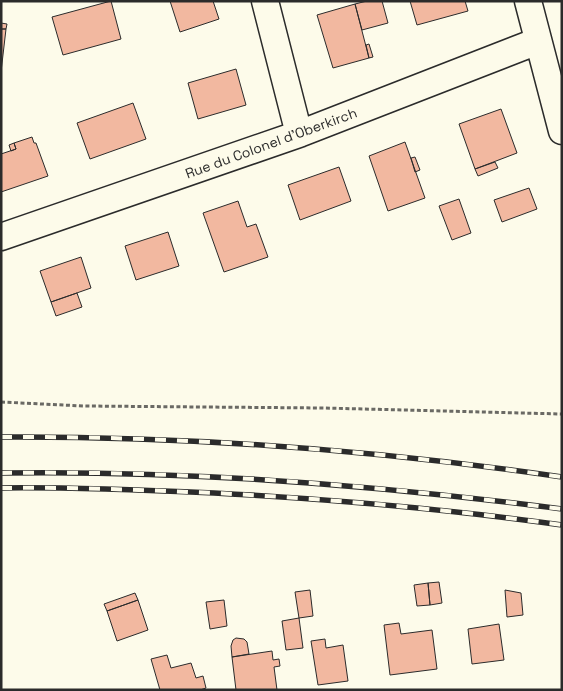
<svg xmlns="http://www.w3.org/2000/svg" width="563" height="691" viewBox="0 0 563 691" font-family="'Space Grotesk',sans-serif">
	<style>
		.building { fill: #f2b8a0; stroke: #2b2b2b }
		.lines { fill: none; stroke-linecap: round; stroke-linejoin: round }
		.street-casing { stroke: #2b2b2b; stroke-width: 29 }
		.path { stroke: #6a6964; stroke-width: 3; stroke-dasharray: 4 2.5; stroke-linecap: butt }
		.street { stroke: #fdfbea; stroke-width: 26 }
		.rail-casing { stroke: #2b2b2b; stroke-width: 5.5 }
		.rail { stroke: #fdfbea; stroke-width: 4; stroke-dasharray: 11; stroke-linecap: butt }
		.labels { text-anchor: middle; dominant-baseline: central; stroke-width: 4; stroke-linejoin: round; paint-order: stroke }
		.street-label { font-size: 14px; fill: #2b2b2b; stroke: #fdfbea }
	</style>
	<rect width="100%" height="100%" fill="#fdfbea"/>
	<path class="building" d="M 111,1 L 121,39 L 63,55 L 52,17 Z
		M 170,1 L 213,1 L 219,19 L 180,32 Z
		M 367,1 L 382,1 L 388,23 L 362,30 L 355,4 Z
		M 410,1 L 465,1 L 468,11 L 417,25 Z
		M 355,4 L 369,58 L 333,68 L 317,15 Z
		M 1,23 L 7,24 L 6,29 L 1,29 Z
		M 1,29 L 6,29 L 1,72 Z
		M 369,44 L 373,57 L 369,58 L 366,45 Z
		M 236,69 L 246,105 L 198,119 L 188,83 Z
		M 133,103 L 146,139 L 90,159 L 77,123 Z
		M 501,109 L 517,153 L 475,169 L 459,124 Z
		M 32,137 L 34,143 L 36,143 L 48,176 L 1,192 L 1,154 L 16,149 L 14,143 Z
		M 405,142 L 425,198 L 388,211 L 369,156 Z
		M 14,143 L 16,149 L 11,151 L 9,145 Z
		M 415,157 L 420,170 L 415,172 L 411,158 Z
		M 495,162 L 498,168 L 478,176 L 475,169 Z
		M 339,167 L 351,201 L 300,220 L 288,185 Z
		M 529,188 L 537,209 L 502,222 L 494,200 Z
		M 459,199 L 471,233 L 452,240 L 439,206 Z
		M 238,201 L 247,227 L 256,224 L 268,257 L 224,272 L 203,213 Z
		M 168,232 L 179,266 L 136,280 L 125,246 Z
		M 81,257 L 91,288 L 51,302 L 40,271 Z
		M 77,293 L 82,307 L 56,316 L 51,302 Z
		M 439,582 L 442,603 L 430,605 L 428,583 Z
		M 428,583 L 430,605 L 417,606 L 414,585 Z
		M 310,590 L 313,616 L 299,618 L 295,592 Z
		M 505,590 L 521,593 L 523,615 L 507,617 Z
		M 135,593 L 138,600 L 107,611 L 104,604 Z
		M 138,600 L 148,630 L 117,641 L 107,611 Z
		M 224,600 L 227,626 L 210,629 L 206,602 Z
		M 299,618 L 303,648 L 286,650 L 282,621 Z
		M 399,623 L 401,634 L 432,630 L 437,669 L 390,675 L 384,625 Z
		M 499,624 L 504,660 L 472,664 L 468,629 Z
		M 236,638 L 244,639 L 247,642 L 249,654 L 232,657 L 231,646 L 233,640 Z
		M 325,639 L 326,648 L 343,645 L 348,681 L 318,685 L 311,641 Z
		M 272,651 L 273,660 L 279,659 L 280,666 L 274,667 L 277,690 L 236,690 L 232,657 Z
		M 167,655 L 171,668 L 191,663 L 196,678 L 203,676 L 206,688 L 200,690 L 160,690 L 151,659 Z"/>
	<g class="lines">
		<g class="street-casing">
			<path id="street" d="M 265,1 L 299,134
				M 528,1 L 562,131
				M 1,237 L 299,134 L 538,41"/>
		</g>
		<path class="path" d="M 1,402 L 84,406 L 324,408 L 562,414"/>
		<use href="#street" class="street"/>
		<g class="rail-casing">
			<path id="rail" d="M 1,437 C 189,436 376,450 562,477
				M 1,473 C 188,470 376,485 562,509
				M 1,488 C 72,487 143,490 214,493 C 330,499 447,509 562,525"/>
		</g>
		<use href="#rail" class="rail"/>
	</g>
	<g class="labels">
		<g class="street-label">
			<text transform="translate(271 143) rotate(-20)">Rue du Colonel d'Oberkirch</text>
		</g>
	</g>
	<rect width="563" height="691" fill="none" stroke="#2b2b2b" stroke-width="5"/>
</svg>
